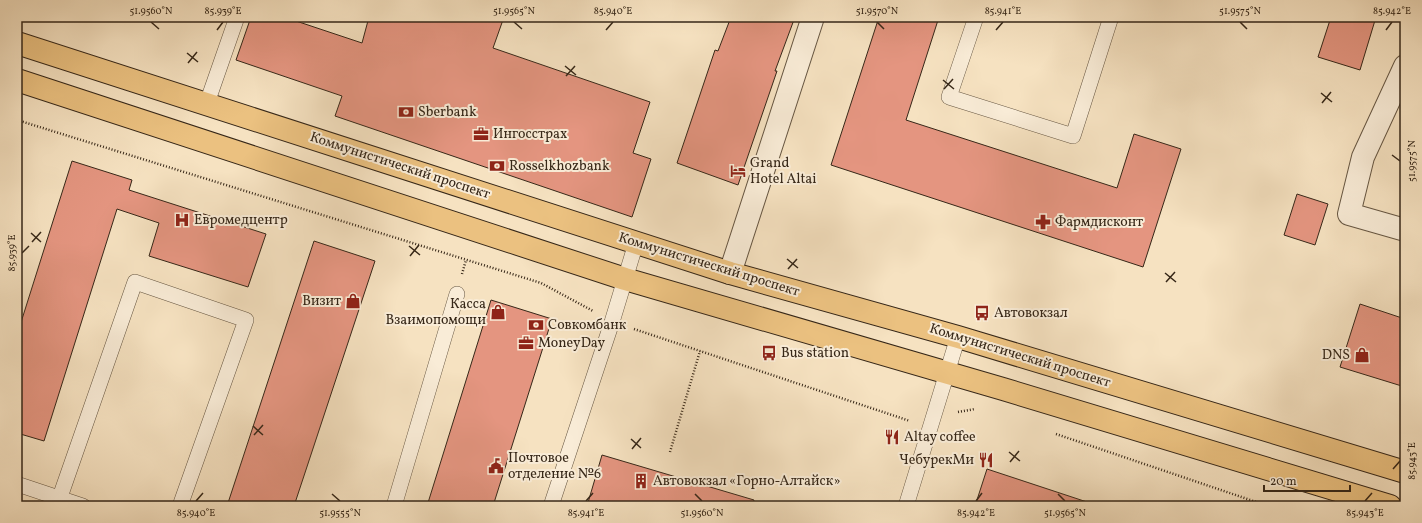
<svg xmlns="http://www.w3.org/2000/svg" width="1422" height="523" viewBox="0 0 1422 523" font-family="Vollkorn,serif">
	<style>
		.building { fill: #e49580; stroke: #362718 }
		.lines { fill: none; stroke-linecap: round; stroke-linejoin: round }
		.lane-casing { stroke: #665642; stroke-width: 16 }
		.street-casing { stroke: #665642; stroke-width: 24 }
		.primary-casing { stroke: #362718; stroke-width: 24 }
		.path { stroke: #362718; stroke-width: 2.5; stroke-dasharray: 1 2; stroke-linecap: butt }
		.lane { stroke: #f9ecd7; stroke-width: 15 }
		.street { stroke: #f9ecd7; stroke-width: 22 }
		.primary { stroke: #ebc180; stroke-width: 22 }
		.ticks { fill: none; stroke: #362718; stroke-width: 1.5 }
		.labels { text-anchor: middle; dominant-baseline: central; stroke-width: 4; stroke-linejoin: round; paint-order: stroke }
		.poi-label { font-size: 14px; fill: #362718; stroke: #f9ecd7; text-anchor: start }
		.street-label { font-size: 14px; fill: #362718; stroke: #f9ecd7 }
		.neatline { fill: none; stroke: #362718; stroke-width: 1.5 }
		.ticks-label { font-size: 10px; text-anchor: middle; fill: #362718 }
	</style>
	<rect width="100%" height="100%" fill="#f6e2c1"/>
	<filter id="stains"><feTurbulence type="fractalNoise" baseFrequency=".005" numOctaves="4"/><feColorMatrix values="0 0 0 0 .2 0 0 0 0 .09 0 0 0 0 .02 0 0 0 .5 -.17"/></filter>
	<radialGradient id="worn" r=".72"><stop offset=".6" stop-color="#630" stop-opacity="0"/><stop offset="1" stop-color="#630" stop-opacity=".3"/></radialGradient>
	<path class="building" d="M 251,17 L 284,17 L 362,43 L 369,17 L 504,17 L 493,48 L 650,102 L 633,153 L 651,159 L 632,217 L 335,116 L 342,96 L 236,60 Z
		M 731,17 L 795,17 L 775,71 L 777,71 L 738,185 L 677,163 L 715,50 L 718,51 Z
		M 879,17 L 939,17 L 906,120 L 1117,188 L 1134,134 L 1181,149 L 1143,267 L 831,165 Z
		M 1331,17 L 1376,17 L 1360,70 L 1318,57 Z
		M 72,161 L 132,180 L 129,190 L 266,234 L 248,287 L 149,256 L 159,223 L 117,209 L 44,441 L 17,433 L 17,335 Z
		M 1297,194 L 1328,204 L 1315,245 L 1284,235 Z
		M 314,241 L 375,261 L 294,506 L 227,506 Z
		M 491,300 L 552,319 L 493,506 L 427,506 Z
		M 1360,304 L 1405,319 L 1405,387 L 1340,367 Z
		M 602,455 L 754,500 L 753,506 L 587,506 Z
		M 987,469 L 1087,502 L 1086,506 L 975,506 Z"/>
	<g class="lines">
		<g class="lane-casing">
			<path id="lane" d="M 976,17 L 949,97 L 1073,136 L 1111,17
				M 207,103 L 237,17
				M 17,484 L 83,506
				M 60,497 L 135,282 L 246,320 L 180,506
				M 394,506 L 457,294
				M 551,506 L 612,322 L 636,243
				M 906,506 L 958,337"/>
		</g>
		<g class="street-casing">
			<path id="street" d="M 1405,66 L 1363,157 L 1349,214 L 1405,230
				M 730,273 L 813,17"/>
		</g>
		<g class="primary-casing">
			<path id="primary" d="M 17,43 L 730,273 L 958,337 L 1405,472
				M 17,80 L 625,279 L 1003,389 L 1390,506"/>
		</g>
		<path class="path" d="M 17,120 L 541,283 L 593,311
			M 462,274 L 466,260
			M 634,329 L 910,421
			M 958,412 L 975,409
			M 1056,434 L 1268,506
			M 670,452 L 700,351"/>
		<use href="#lane" class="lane"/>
		<use href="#street" class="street"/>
		<use href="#primary" class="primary"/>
	</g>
	<path class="ticks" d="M 151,22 L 159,29M 514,22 L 522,29M 877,22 L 884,29M 1240,22 L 1247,29M 217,30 L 223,22M 606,30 L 613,22M 996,30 L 1003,22M 1386,30 L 1392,22M 187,53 L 198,62M 188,63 L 197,52M 565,66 L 576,75M 566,76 L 575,66M 943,80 L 954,89M 944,89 L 953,79M 1321,93 L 1332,102M 1322,103 L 1331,92M 1392,155 L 1400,161M 31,233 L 41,242M 32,242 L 41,232M 409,246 L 420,255M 22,253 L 29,246M 410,256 L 419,245M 787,259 L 798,268M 788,269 L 797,259M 1165,273 L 1176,282M 1166,282 L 1175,272M 253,426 L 263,435M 254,435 L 263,425M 631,439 L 641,448M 632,449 L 641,438M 1009,452 L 1020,461M 1010,462 L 1019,451M 1393,469 L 1400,461M 332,494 L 340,501M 695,494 L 702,501M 1058,494 L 1065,501M 196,501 L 203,493M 586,501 L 593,493M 976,501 L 982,493M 1365,501 L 1372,493"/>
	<defs>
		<g id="bank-bare" transform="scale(1.2)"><path d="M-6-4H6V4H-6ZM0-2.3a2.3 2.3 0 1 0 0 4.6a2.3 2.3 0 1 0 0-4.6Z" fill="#8f2418" stroke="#f9ecd7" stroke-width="2.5" paint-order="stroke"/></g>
		<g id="office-bare" transform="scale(1.2)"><path d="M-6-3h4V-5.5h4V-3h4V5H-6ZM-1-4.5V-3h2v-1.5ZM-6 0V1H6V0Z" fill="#8f2418" stroke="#f9ecd7" stroke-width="2.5" paint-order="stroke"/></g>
		<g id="hotel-bare" transform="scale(1.2)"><path d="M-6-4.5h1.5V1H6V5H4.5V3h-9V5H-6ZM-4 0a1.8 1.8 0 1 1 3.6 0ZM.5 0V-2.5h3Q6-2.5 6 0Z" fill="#8f2418" stroke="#f9ecd7" stroke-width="2.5" paint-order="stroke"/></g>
		<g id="hospital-bare" transform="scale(1.2)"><path d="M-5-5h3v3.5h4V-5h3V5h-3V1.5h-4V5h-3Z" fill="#8f2418" stroke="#f9ecd7" stroke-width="2.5" paint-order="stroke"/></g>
		<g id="pharmacy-bare" transform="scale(1.2)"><path d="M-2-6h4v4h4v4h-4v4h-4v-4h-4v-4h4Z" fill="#8f2418" stroke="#f9ecd7" stroke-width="2.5" paint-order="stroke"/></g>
		<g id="shop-bare" transform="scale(1.2)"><path d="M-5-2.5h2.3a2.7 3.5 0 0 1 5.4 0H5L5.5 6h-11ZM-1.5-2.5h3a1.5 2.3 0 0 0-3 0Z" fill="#8f2418" stroke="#f9ecd7" stroke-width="2.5" paint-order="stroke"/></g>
		<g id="bus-bare" transform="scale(1.2)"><path d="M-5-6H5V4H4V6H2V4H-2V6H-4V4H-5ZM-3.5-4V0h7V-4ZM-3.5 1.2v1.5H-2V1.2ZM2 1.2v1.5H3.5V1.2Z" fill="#8f2418" stroke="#f9ecd7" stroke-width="2.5" paint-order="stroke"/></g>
		<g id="restaurant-bare" transform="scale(1.2)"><path d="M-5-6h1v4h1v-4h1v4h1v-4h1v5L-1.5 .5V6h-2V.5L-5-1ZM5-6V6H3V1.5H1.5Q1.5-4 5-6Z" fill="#8f2418" stroke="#f9ecd7" stroke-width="2.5" paint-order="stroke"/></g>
		<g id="civic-bare" transform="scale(1.2)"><path d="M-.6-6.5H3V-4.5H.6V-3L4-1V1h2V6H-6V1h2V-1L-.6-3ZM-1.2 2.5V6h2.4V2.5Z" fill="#8f2418" stroke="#f9ecd7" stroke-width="2.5" paint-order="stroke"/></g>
		<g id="building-bare" transform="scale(1.2)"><path d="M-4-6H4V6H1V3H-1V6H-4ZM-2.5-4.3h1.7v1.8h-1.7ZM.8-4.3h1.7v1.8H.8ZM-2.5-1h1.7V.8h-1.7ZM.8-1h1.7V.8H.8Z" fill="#8f2418" stroke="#f9ecd7" stroke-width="2.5" paint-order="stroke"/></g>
	</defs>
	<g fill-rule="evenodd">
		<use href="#bank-bare" x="406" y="112"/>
		<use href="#office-bare" x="481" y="134"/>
		<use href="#bank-bare" x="497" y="166"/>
		<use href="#hotel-bare" x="738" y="171"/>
		<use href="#hospital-bare" x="182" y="220"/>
		<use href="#pharmacy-bare" x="1043" y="222"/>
		<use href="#shop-bare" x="353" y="301"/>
		<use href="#shop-bare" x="498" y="312"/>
		<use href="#bus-bare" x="982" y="313"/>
		<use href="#bank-bare" x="536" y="325"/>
		<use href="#office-bare" x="526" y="343"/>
		<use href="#bus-bare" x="769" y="353"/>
		<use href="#shop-bare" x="1362" y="355"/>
		<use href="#restaurant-bare" x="892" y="437"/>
		<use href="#restaurant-bare" x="986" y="460"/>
		<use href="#civic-bare" x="496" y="466"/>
		<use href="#building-bare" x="641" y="481"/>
	</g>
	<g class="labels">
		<g class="poi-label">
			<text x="418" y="112">Sberbank</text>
			<text x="493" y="134">Ингосстрах</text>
			<text x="750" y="163">Grand<tspan x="750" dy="16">Hotel Altai</tspan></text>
			<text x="509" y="166">Rosselkhozbank</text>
			<text x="194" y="220">Евромедцентр</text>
			<text x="1055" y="222">Фармдисконт</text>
			<text x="341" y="301" text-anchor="end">Визит</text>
			<text x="486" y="304" text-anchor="end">Касса<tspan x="486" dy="16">Взаимопомощи</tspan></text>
			<text x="994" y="313">Автовокзал</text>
			<text x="548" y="325">Совкомбанк</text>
			<text x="538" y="343">MoneyDay</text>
			<text x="781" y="353">Bus station</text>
			<text x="1350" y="355" text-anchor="end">DNS</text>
			<text x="904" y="437">Altay coffee</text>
			<text x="508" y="458">Почтовое<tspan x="508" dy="16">отделение №6</tspan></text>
			<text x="974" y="460" text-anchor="end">ЧебурекМи</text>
			<text x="653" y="481">Автовокзал «Горно-Алтайск»</text>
		</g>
		<g class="street-label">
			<text transform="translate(400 166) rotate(18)">Коммунистический проспект</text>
			<text transform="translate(709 265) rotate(17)">Коммунистический проспект</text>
			<text transform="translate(1020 356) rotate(17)">Коммунистический проспект</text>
		</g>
	</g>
	<rect width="1422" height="523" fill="none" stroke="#f6e2c1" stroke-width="44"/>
	<path d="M1264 485v6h86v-6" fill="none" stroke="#362718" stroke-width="2"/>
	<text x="1270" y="485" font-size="12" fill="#362718" stroke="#f9ecd7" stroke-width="3" paint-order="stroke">20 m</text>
	<rect x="22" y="22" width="1378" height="479" class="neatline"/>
	<g class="ticks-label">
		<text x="151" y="14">51.9560°N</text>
		<text x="223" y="14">85.939°E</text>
		<text x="514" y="14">51.9565°N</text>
		<text x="613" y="14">85.940°E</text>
		<text x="877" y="14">51.9570°N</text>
		<text x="1003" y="14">85.941°E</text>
		<text x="1240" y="14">51.9575°N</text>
		<text x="1392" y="14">85.942°E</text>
		<text transform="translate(1411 161) rotate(-90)" y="4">51.9575°N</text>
		<text transform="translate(11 253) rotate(-90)" y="4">85.939°E</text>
		<text transform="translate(1411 461) rotate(-90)" y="4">85.943°E</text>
		<text x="196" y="516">85.940°E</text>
		<text x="340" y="516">51.9555°N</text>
		<text x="586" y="516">85.941°E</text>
		<text x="702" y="516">51.9560°N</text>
		<text x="976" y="516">85.942°E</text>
		<text x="1065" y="516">51.9565°N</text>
		<text x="1365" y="516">85.943°E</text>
	</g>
	<rect width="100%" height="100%" filter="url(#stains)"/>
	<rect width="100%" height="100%" fill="url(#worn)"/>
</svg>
